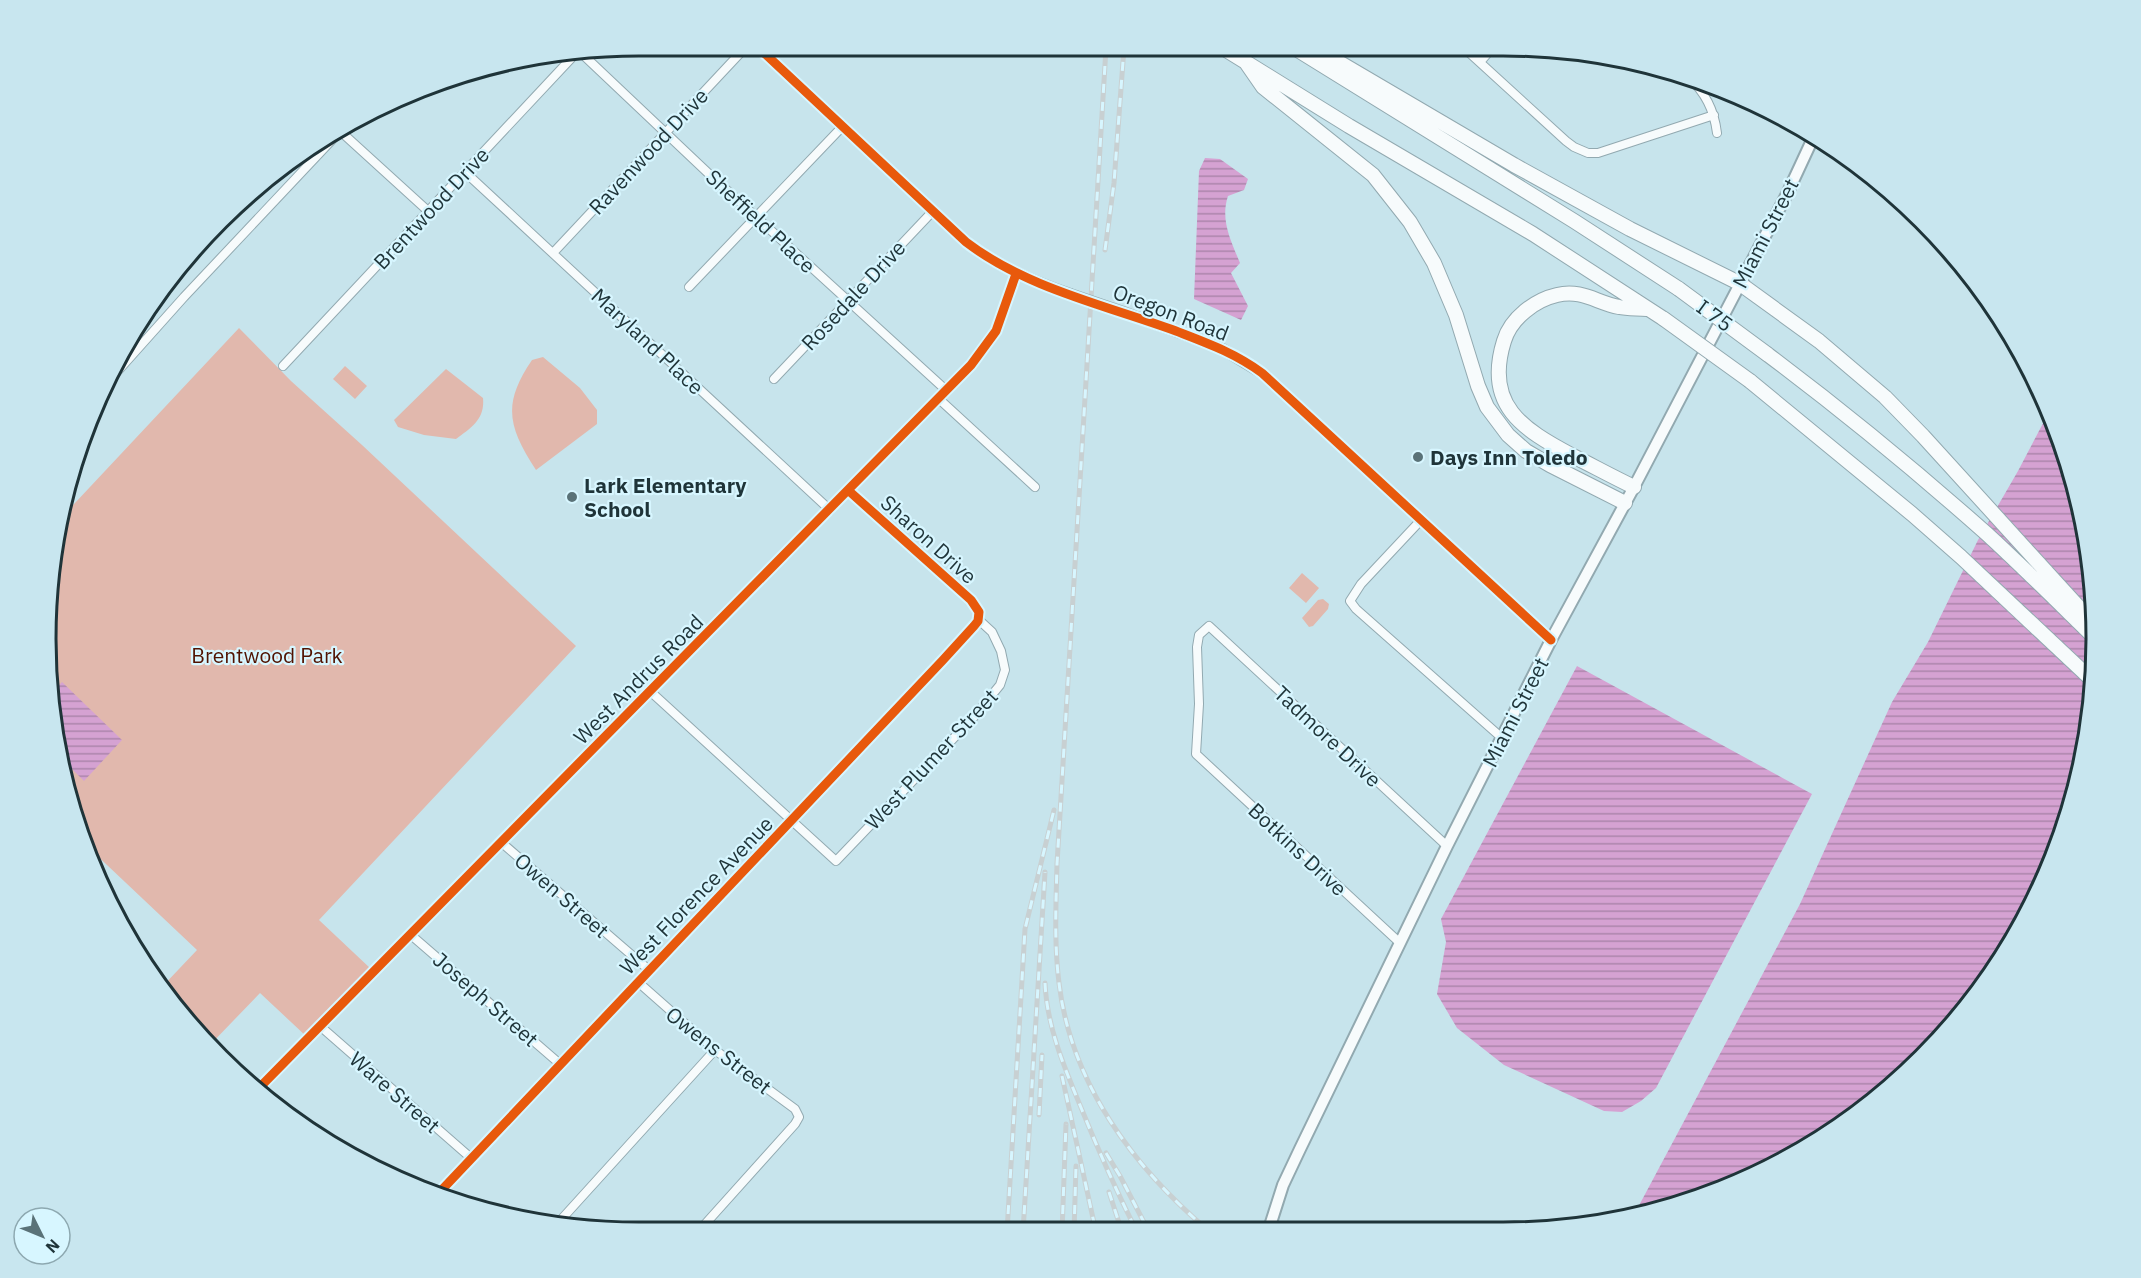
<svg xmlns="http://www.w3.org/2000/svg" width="2141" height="1278" viewBox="0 0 2141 1278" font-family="'IBM Plex Sans',sans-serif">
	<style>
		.green { fill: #e1b8ad }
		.water { fill: url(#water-rules) }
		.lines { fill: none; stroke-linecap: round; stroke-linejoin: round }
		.minor-casing { stroke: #92a9b0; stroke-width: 10 }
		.tertiary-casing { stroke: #92a9b0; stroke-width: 12 }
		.secondary-casing { stroke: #92a9b0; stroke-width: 14 }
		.motorway-casing { stroke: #92a9b0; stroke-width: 16 }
		.minor { stroke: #f7fbfc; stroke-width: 8 }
		.tertiary { stroke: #f7fbfc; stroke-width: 9 }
		.secondary { stroke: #f7fbfc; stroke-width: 10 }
		.motorway { stroke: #f7fbfc; stroke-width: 14 }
		.rail-casing { stroke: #c8d0d2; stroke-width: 5 }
		.rail { stroke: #d7f6ff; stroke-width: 3; stroke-dasharray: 9; stroke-linecap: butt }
		.tertiary-bridge-casing { stroke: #92a9b0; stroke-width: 12; stroke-linecap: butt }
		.motorway-bridge-casing { stroke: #92a9b0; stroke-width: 16; stroke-linecap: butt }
		.tertiary-bridge { stroke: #f7fbfc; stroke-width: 9 }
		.motorway-bridge { stroke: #f7fbfc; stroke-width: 14 }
		.cycleway-casing { stroke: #d7f6ff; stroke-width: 13 }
		.cycleway { stroke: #e8590c; stroke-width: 9 }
		.poi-dot { fill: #5a7278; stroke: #d7f6ff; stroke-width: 2 }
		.labels { text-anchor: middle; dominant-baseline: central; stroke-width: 4.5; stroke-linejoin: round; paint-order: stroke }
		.street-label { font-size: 21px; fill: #1f3439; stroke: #d7f6ff }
		.poi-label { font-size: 21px; font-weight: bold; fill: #1f3439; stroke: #d7f6ff; text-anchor: start }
		.park-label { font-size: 21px; fill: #511201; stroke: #d7f6ff }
		.rim { fill: none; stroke: #1f3439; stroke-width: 3 }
	</style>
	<defs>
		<pattern id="water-rules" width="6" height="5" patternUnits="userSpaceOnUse" patternTransform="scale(1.5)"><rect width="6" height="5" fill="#d5a2d2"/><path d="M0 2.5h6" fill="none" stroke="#ac85ab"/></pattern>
	</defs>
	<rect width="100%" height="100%" fill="#c7e4ec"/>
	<path class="green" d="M 239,328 L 291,381 L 362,445 L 576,646 L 319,920 L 371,969 L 307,1037 L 260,993 L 208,1047 L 168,1000 L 160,989 L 197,950 L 89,848 L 86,852 L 76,830 L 50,717 L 45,639 L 50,561 L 60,519 Z
		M 543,357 L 580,388 L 597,410 L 597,424 L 536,470 C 508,427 502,404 532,360 Z
		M 345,366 L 367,386 L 355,399 L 333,379 Z
		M 446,369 L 483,398 C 485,419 472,427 456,439 L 424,435 L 398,427 L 394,420 Z
		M 1302,573 L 1319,588 L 1306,603 L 1289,588 Z
		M 1323,599 L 1329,604 L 1328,609 L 1313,626 L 1309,627 L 1302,618 L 1318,600 Z"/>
	<path class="water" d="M 1205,158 L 1220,159 L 1248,179 L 1244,190 L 1228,196 C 1220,220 1231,241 1240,263 L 1231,273 L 1248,306 L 1241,320 L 1194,299 L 1199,171 Z
		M 2050,410 L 2085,523 L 2096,639 L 2085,755 L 2051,867 L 1996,969 L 1894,1085 L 1799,1154 L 1693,1202 L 1635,1213 L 1800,904 L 1892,702 L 1928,642 L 1978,540 L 2018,471 Z
		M 1577,666 L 1812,794 L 1656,1088 L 1641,1101 L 1622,1112 L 1604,1111 L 1504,1065 L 1457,1028 L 1437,994 L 1446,942 L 1441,919 Z
		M 62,682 L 122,740 L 84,781 L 60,757 L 50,717 L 49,696 Z"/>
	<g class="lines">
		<g class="minor-casing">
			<path id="minor" d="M 1463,47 L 1566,141 L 1574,147 L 1588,153 L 1598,153 L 1714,115
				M 578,50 L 708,173 L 947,391
				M 1480,62 L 1494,46
				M 1688,76 C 1705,93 1714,109 1717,133
				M 339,130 L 428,211
				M 465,172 L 830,510
				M 553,253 L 744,49
				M 689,287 L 842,127
				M 283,366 L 579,50
				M 774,379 L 933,211
				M 100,391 L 184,297 L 346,125
				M 939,399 L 1035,487
				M 1421,520 L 1361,584 L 1350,601 L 1356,609 L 1502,738
				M 651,692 L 836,861 L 973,718 L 1000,685 L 1005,670 L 1001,651 L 992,632 L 979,620
				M 502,843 L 649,970
				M 411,935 L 560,1064
				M 1400,943 L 1196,754 L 1199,704 L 1197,647 L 1199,635 L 1209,626 L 1447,846
				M 638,982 L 715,1050 L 795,1109 L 799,1117 L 795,1124 L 698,1232
				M 320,1026 L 471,1158
				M 257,1090 L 971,365 L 996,331 L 1016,274
				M 436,1196 L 943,660 L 974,626 L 978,621 L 979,612 L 971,600 L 849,491
				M 558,1223 L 715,1050"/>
		</g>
		<g class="tertiary-casing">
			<path id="tertiary" d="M 760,49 L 966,242 C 999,267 1030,280 1070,294
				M 1123,312 L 1219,347 L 1262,373 L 1551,640"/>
		</g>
		<g class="secondary-casing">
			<path id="secondary" d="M 1268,1232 L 1283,1185 L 1300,1149 L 1447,846 L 1551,640 L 1634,487 L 1788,192 L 1814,136"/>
		</g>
		<g class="motorway-casing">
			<path id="motorway" d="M 1293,47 L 1574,221 L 1679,289
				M 1313,47 L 1514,165 L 1630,229 L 1739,283 L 1819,341 L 1885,397 L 1923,436 L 2094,624
				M 1223,48 L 1349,126 L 1533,234 L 1664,319
				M 1245,61 L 1263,87 L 1373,175 L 1410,222 L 1434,263 L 1456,315 L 1478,386 L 1487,407 L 1508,435 L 1526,451 L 1550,465 L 1625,503
				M 1767,354 C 1843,411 1916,471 1987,534 C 2024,568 2060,604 2096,639
				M 1750,381 L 1912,514 L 1961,557 L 2092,680
				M 1634,487 C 1613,477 1593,466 1573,456 C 1522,429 1484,405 1504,341 C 1511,318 1535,300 1557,295 C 1582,289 1597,303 1619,307 C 1628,309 1638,308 1647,309"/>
		</g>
		<use href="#minor" class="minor"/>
		<use href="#tertiary" class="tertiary"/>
		<use href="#secondary" class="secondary"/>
		<use href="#motorway" class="motorway"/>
		<g class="rail-casing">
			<path id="rail" d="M 1106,48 L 1057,864 C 1056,904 1054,943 1059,983 C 1071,1084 1134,1168 1210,1232
				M 1105,250 L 1114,183 L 1124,48
				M 1045,983 C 1047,1028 1065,1069 1082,1110 C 1099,1152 1117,1192 1137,1232
				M 1062,1076 L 1096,1232
				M 1039,1115 L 1042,1055
				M 1106,1153 L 1120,1176 L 1149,1232
				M 1109,1192 L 1122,1232
				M 1007,1232 L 1025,929 L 1054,810
				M 1023,1232 L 1045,872
				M 1062,1232 L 1066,1124
				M 1074,1232 L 1076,1166"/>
		</g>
		<use href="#rail" class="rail"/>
		<g class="tertiary-bridge-casing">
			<path id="tertiary-bridge" d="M 1070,294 L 1123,312"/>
		</g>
		<g class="motorway-bridge-casing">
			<path id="motorway-bridge" d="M 1679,289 L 1767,354
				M 1664,319 L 1750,381"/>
		</g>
		<use href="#tertiary-bridge" class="tertiary-bridge"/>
		<use href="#motorway-bridge" class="motorway-bridge"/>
		<g class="cycleway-casing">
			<path id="cycleway" d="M 760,49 L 966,242 C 1026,288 1105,305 1176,331 C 1207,343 1235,353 1262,373 L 1551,640
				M 257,1090 L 971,365 L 996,331 L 1016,274
				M 436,1196 L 943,660 L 974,626 L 978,621 L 979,612 L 971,600 L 849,491"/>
		</g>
		<use href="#cycleway" class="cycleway"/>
	</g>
	<g class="poi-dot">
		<circle cx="1418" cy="457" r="6"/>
		<circle cx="572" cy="497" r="6"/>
	</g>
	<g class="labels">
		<g class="street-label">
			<text transform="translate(648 151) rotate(-47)">Ravenwood Drive</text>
			<text transform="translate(431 208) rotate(-47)">Brentwood Drive</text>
			<text transform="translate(761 221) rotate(43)">Sheffield Place</text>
			<text transform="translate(1765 233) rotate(-63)">Miami Street</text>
			<text transform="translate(853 295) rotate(-47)">Rosedale Drive</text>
			<text transform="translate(1171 312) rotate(21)">Oregon Road</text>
			<text transform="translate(1715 315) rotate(36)">I 75</text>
			<text transform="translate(648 341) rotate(43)">Maryland Place</text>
			<text transform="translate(929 539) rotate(42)">Sharon Drive</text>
			<text transform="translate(638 679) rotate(-45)">West Andrus Road</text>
			<text transform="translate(1515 712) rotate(-63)">Miami Street</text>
			<text transform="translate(1328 736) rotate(43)">Tadmore Drive</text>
			<text transform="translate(931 759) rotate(-47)">West Plumer Street</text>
			<text transform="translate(1298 849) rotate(43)">Botkins Drive</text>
			<text transform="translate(562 895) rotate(41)">Owen Street</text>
			<text transform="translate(696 895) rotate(-46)">West Florence Avenue</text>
			<text transform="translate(486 999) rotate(41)">Joseph Street</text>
			<text transform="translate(719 1050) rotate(38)">Owens Street</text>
			<text transform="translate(395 1092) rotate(41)">Ware Street</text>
		</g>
		<g class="poi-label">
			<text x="1430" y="457">Days Inn Toledo</text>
			<text x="584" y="485">Lark Elementary<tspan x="584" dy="24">School</tspan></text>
		</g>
		<g class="park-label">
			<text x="267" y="655">Brentwood Park</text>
		</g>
	</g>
	<path d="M0 0H2141V1278H0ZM639 56H1503A583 583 0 0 1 2086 639V639A583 583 0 0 1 1503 1222H639A583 583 0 0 1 56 639V639A583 583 0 0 1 639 56Z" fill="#c8e6ef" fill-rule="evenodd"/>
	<path class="rim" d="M639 56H1503A583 583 0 0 1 2086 639V639A583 583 0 0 1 1503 1222H639A583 583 0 0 1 56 639V639A583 583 0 0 1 639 56Z"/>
	<g transform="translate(42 1236) rotate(133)"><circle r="28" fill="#d7f6ff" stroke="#8da8b0" stroke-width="1.5"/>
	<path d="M0-4.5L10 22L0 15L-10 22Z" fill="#5a7278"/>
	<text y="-9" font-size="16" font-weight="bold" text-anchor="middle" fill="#1f3439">N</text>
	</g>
</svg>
